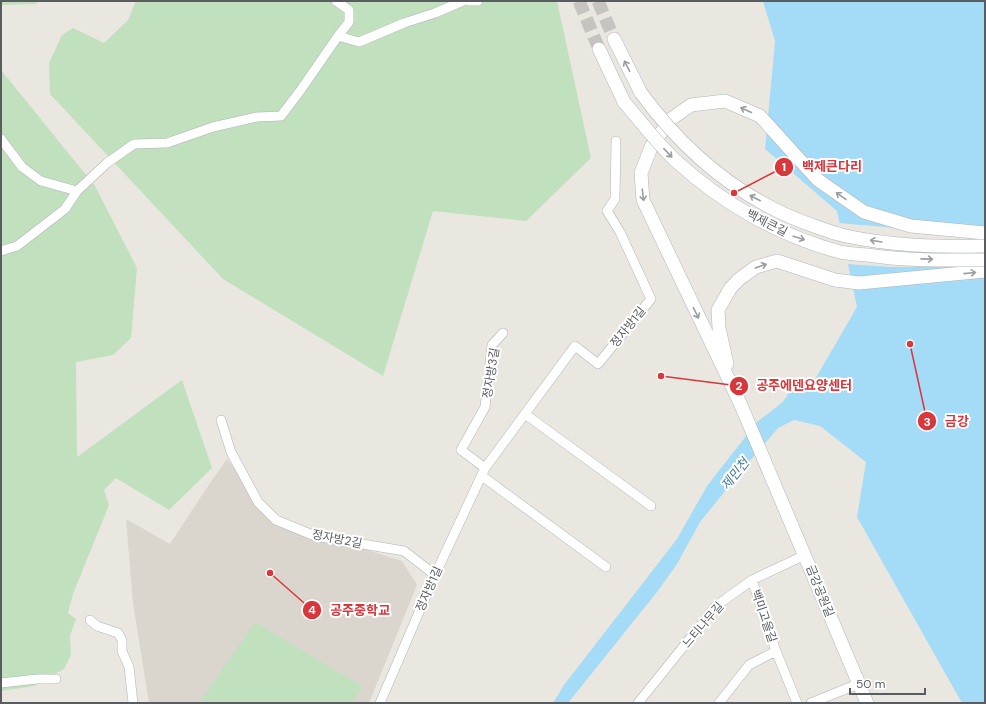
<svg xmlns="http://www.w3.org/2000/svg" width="986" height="704" viewBox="0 0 986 704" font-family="'DM Sans','Noto Sans KR',sans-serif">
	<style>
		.education { fill: #dad6ce }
		.green { fill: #c1e0be }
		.water { fill: #a4dbf6 }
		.pier { fill: #eae7e0 }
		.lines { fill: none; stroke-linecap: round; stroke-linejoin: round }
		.secondary-tunnel { stroke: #c6c4c0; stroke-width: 13; stroke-dasharray: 13 6; stroke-linecap: butt }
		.street-casing { stroke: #b1b3b7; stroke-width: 10 }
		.secondary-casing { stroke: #b2b5ba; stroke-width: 14 }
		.street { stroke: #fff; stroke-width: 9 }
		.secondary { stroke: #fff; stroke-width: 13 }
		.secondary-bridge-casing { stroke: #b2b5ba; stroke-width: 14; stroke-linecap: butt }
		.secondary-bridge { stroke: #fff; stroke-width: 13 }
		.oneway { stroke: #9b9da0 }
		.labels { text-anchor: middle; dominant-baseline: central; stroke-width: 4; stroke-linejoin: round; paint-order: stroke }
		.street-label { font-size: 12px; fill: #595c60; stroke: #fff }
		.water-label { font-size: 13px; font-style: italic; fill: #41789d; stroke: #fff }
		.leader { fill: none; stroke: #d8383c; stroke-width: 1.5 }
		.callout-dot { fill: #d8383c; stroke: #fff; stroke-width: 1.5 }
		.mark-label { font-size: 12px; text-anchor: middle; font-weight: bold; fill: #fff }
		.callout-label { font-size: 13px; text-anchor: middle; font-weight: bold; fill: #d8383c; stroke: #fff; stroke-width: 4; stroke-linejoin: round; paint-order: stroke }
	</style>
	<rect width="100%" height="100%" fill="#eae7e0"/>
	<path class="education" d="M 227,459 L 267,511 L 290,526 L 402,561 L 417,585 L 369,703 L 149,703 L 133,603 L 126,519 L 170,544 L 208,486 Z"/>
	<path class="green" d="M 1,1 L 40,1 L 35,4 L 1,5 Z
		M 136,1 L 557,1 L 591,158 L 526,221 L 433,211 L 383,376 L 223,279 L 50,94 L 49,63 L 62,35 L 73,28 L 104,43 L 128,20 Z
		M 1,70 L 95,186 L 137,268 L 131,338 L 113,355 L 76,362 L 77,457 L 182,380 L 212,468 L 169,510 L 116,478 L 104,490 L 109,505 L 73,594 L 68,613 L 76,619 L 70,636 L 71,655 L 64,669 L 34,686 L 1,691 Z
		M 255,622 L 362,686 L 353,703 L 199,703 Z"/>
	<path class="water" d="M 763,1 L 985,1 L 985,703 L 962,703 L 857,517 L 866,462 L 820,426 L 794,420 L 778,428 L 748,463 L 700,522 L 677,564 L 657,592 L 568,703 L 553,703 L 564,685 L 677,539 L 707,486 L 757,422 L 783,402 L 794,385 L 814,381 L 857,307 L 837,211 L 765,149 L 775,41 Z"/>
	<path class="pier" d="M 838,223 L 897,228 L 985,227 L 985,266 L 893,267 L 846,264 Z"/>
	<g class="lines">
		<path class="secondary-tunnel" d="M 579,1 L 599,49
			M 598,1 L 614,39"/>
		<g class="street-casing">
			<path id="street" d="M 336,1 L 349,10 L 349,22 L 338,36
				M 469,1 L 478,1
				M 1,139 L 22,167 L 41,181 L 77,191
				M 1,251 L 17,246 L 65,209 L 77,191 L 107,163 L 134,144 L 167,143 L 213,127 L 257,117 L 281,116 L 300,91 L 338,36 L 359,42 L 404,23 L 435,13 L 463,1
				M 525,414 L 651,506
				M 221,420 L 231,452 L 258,502 L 276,520 L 315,536 L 404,551 L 435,575
				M 485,468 L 461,450 L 485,407 L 492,345 L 503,333
				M 482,476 L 606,567
				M 752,580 L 776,651 L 797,703
				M 90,620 L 97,626 L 118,633 L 122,640 L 122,651 L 129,667 L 133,703
				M 1,683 L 37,679 L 56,679
				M 380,703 L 435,575 L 485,468 L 575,346 L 598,364 L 651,299 L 620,232 L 607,211 L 615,199 L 616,141
				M 638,703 L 716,606 L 752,580 L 805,555
				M 719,703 L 749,665 L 776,651
				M 811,703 L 858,684"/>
		</g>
		<g class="secondary-casing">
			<path id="secondary" d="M 614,39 L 641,93
				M 599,49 L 624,102
				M 727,364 L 719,328 L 718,310 L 730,289 L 738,280 L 756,267 L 777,261 L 835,280 L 859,283 L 985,271
				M 867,703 L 740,403 L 643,200 L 641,173 L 652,145 L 671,119 L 691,105 L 725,101 L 760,116 L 818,180 L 864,212 L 911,226 L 985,233"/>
		</g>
		<use href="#street" class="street"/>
		<use href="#secondary" class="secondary"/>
		<g class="secondary-bridge-casing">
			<path id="secondary-bridge" d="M 641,93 C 686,154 745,203 817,227 C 826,230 836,234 846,236 C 892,246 938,247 985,246
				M 624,102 C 641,122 657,143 676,161 C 722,203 779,236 840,252 C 848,254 858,254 867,255 C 906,261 946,260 985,260"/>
		</g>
		<use href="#secondary-bridge" class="secondary-bridge"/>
	</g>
	<defs><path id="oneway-shaft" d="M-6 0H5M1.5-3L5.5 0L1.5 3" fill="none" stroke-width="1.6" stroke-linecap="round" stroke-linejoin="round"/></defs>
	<g class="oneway">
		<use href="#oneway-shaft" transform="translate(627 66) rotate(-117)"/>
		<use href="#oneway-shaft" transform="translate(746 110) rotate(-156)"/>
		<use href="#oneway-shaft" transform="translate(668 153) rotate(47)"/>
		<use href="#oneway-shaft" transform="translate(643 195) rotate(83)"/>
		<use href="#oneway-shaft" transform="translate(841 196) rotate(-145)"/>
		<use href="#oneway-shaft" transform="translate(755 198) rotate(-153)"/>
		<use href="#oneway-shaft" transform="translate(799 238) rotate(18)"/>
		<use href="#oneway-shaft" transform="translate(876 241) rotate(-171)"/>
		<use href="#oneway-shaft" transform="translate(927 259) rotate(1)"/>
		<use href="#oneway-shaft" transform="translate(761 266) rotate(-19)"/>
		<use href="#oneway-shaft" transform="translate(970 273) rotate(-6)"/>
		<use href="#oneway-shaft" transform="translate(696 313) rotate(64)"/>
	</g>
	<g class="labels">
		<g class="street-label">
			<text transform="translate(767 223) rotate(27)">백제큰길</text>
			<text transform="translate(628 327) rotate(-51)">정자방1길</text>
			<text transform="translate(491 373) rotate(-81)">정자방3길</text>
			<text transform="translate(337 539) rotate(11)">정자방2길</text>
			<text transform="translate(429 589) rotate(-66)">정자방1길</text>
			<text transform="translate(820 591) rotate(68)">금강공원길</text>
			<text transform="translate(764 616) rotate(71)">백미고을길</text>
			<text transform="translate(703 625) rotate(-49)">느티나무길</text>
		</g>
		<g class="water-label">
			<text transform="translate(735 474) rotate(-51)">제민천</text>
		</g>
	</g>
	<path class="leader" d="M734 193L784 167M661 376L739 386M910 344L927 421M270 573L312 610"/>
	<g class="callout-dot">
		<circle cx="734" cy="193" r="4"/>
		<circle cx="661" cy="376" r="4"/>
		<circle cx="910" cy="344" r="4"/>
		<circle cx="270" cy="573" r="4"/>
		<circle cx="784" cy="167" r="10"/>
		<circle cx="739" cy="386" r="10"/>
		<circle cx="927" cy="421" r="10"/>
		<circle cx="312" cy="610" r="10"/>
	</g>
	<g class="mark-label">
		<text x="784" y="171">1</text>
		<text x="739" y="390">2</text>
		<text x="927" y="426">3</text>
		<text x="312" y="614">4</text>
	</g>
	<g class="callout-label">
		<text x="832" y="171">백제큰다리</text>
		<text x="804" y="390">공주에덴요양센터</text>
		<text x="957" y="426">금강</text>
		<text x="360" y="615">공주중학교</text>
	</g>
	<rect width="986" height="704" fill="none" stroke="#595c60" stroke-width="4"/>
	<path d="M850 688v6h75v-6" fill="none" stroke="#595c60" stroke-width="2"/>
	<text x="856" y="688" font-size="12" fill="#595c60" stroke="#ffffff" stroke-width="3" paint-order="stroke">50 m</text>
</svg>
